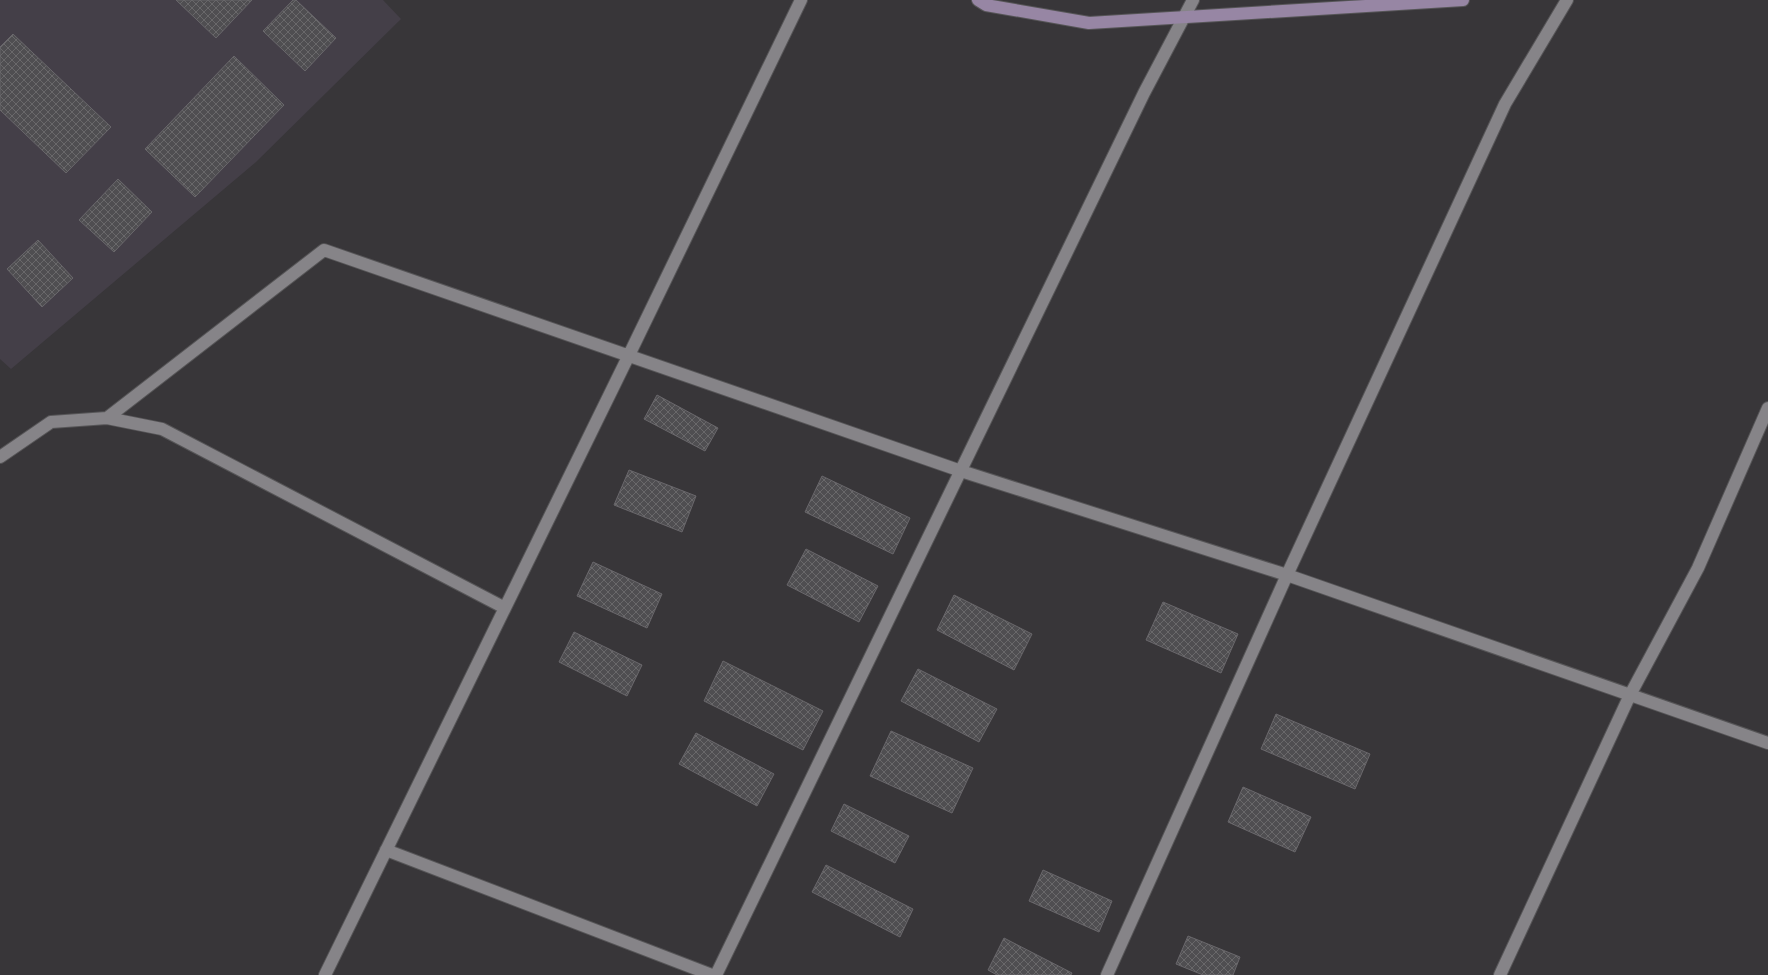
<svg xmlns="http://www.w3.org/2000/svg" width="1768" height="975" viewBox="0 0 1768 975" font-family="'Libre Baskerville',serif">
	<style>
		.built { fill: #443f48 }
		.building { fill: url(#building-cross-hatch); stroke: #69676b }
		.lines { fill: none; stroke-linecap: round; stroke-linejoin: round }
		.street-casing { stroke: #565557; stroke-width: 14 }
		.secondary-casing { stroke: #565557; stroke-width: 14 }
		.street { stroke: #868488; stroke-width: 12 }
		.secondary { stroke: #9786a4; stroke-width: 12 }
	</style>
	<defs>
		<pattern id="building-cross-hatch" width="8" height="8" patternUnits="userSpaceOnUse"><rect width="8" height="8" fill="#4f4e51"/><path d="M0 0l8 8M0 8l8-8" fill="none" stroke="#69686a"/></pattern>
	</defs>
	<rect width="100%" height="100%" fill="#383639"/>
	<path class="built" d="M 0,0 L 383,0 L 401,19 L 256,162 L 11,369 L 0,359 Z"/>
	<path class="building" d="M 176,0 L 252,0 L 216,38 Z
		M 293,0 L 296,0 L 336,38 L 305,71 L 263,31 Z
		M 13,34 L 111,127 L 66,173 L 0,110 L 0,47 Z
		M 234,56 L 284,105 L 195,197 L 145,149 Z
		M 118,179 L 152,212 L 114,252 L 79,220 Z
		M 38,240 L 73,278 L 42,307 L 7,269 Z
		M 657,395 L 718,428 L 705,451 L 644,419 Z
		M 629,470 L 696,496 L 682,532 L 614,505 Z
		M 822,476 L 910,518 L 893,554 L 805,512 Z
		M 806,549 L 878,586 L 859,622 L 787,585 Z
		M 593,562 L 662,594 L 647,628 L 577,596 Z
		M 954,595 L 1032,634 L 1014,670 L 937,630 Z
		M 1163,602 L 1238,634 L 1221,673 L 1146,640 Z
		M 574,632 L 642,665 L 627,696 L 559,662 Z
		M 723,661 L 823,711 L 803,750 L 704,701 Z
		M 918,669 L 997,709 L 979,742 L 901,701 Z
		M 1276,714 L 1370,754 L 1355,789 L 1261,749 Z
		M 891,731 L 973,768 L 952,813 L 870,776 Z
		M 696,733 L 774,774 L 757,806 L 679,764 Z
		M 1243,787 L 1311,817 L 1295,852 L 1228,822 Z
		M 844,804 L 909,836 L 895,863 L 831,831 Z
		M 826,865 L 913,909 L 900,937 L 812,892 Z
		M 1043,870 L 1112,901 L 1099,932 L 1029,901 Z
		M 1188,936 L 1240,957 L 1233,975 L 1203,975 L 1176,964 Z
		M 1004,938 L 1072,973 L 1071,975 L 997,975 L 988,970 Z"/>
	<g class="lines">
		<g class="street-casing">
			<path id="street" d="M 107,418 L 324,250 L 961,471 L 1287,575 L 1768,743
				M 0,457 L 51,422 L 107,418 L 162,429 L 505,608
				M 386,850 L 712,975
				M 325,975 L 629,355 L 801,0
				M 716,975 L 1144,93 L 1193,0
				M 1107,975 L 1287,575 L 1505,104 L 1567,0
				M 1500,975 L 1630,695 L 1698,568 L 1768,408"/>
		</g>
		<g class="secondary-casing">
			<path id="secondary" d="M 978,0 L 986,5 L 1089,23 L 1463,0"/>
		</g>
		<use href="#street" class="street"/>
		<use href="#secondary" class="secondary"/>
	</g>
</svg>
